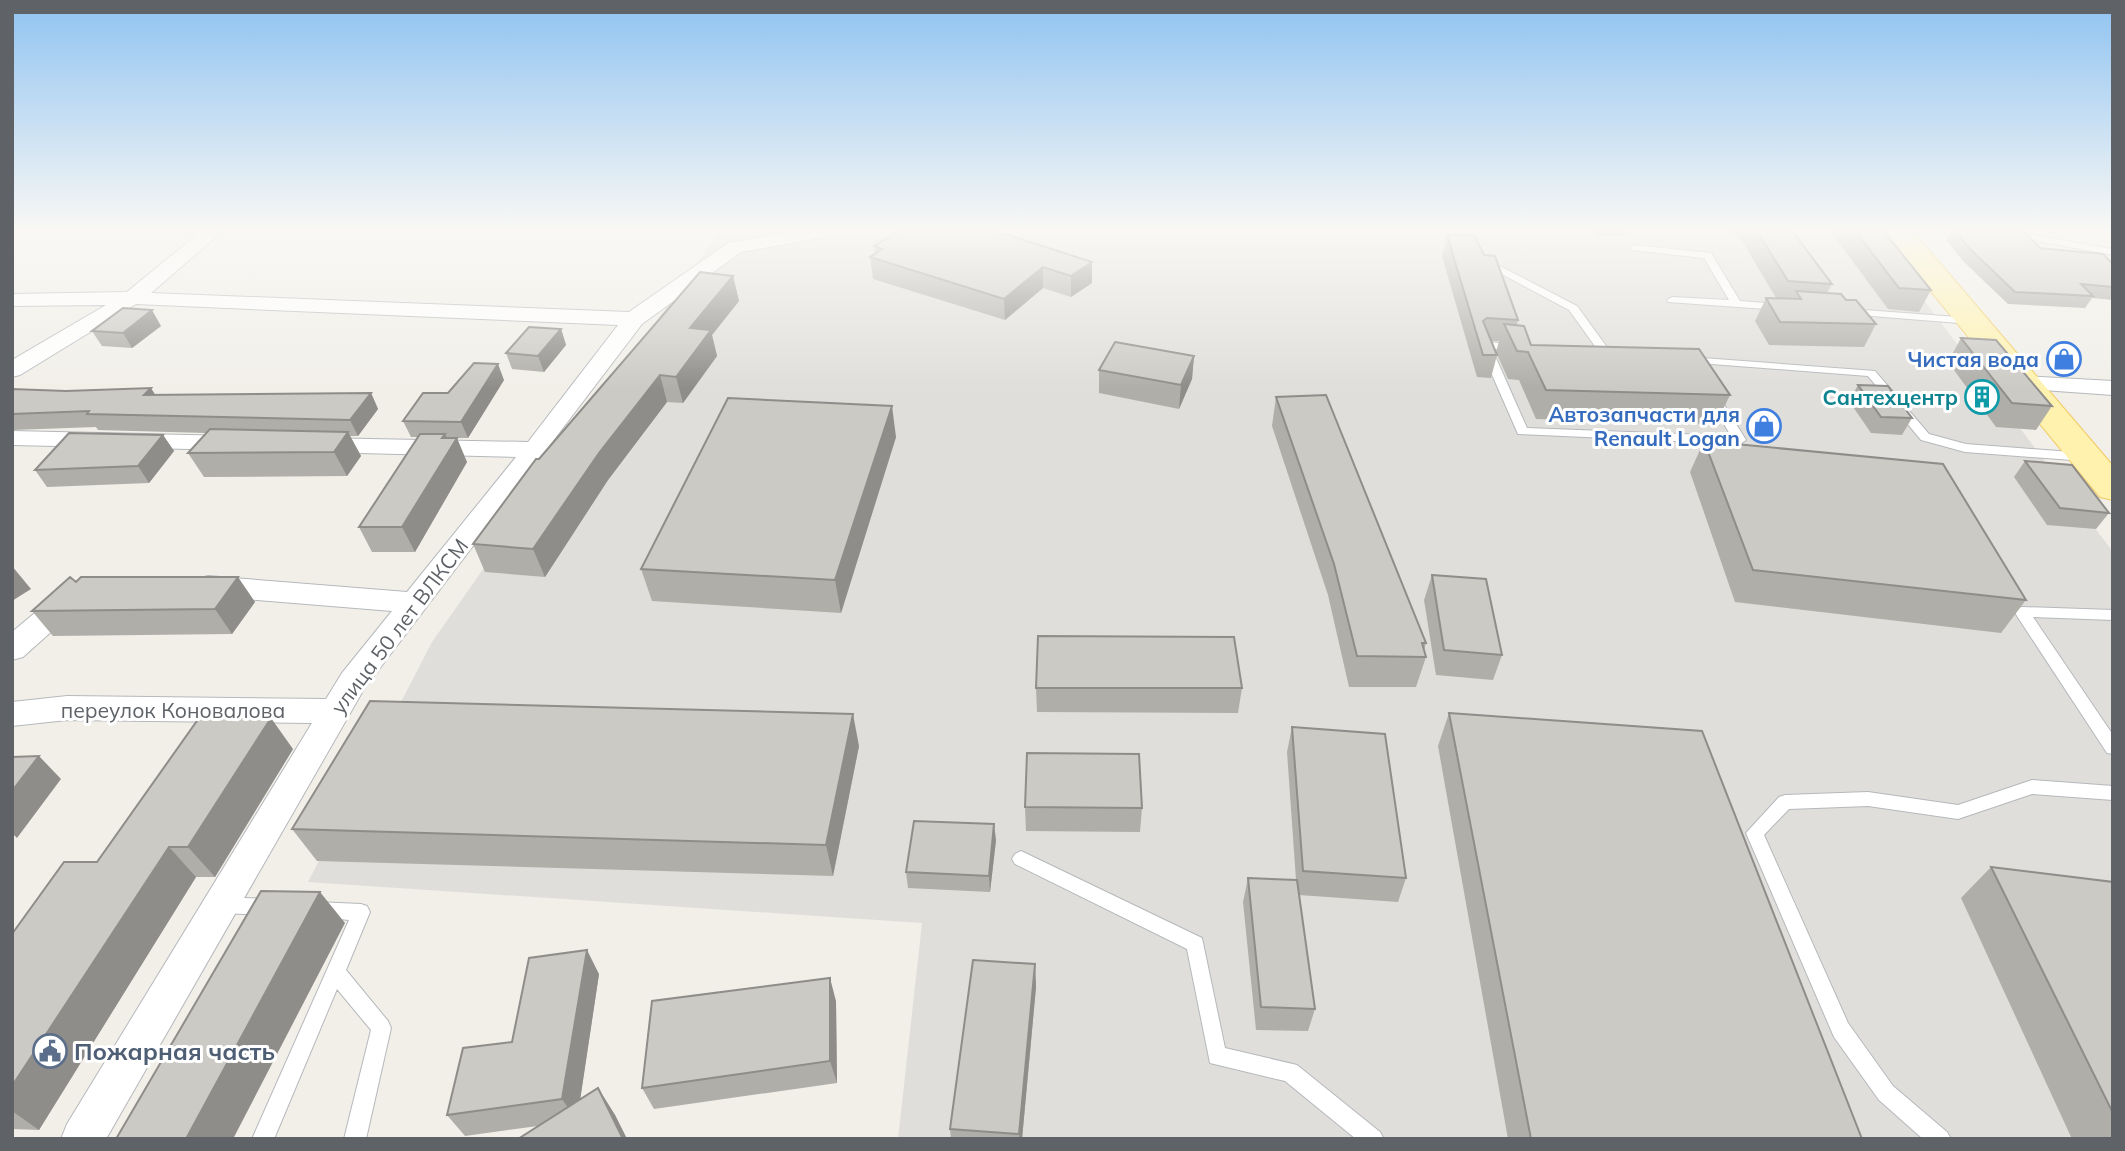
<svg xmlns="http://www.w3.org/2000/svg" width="2125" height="1151" viewBox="0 0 2125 1151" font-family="Mulish,sans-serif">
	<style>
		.industrial { fill: #e0deda }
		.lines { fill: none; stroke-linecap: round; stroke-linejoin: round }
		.lane-casing { stroke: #b5b8bc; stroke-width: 2 }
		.street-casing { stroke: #b5b8bc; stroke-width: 2 }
		.primary-casing { stroke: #f2c960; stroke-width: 2 }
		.lane { fill: #fff; fill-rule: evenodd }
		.street { fill: #fff; fill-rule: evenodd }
		.primary { fill: #fff2af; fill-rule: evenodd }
		.wall { fill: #afaea9 }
		.shaded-wall { fill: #8f8d8a }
		.building { fill: #cccac5; stroke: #8f8d8a; stroke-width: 2 }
		.labels { text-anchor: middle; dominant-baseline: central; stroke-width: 6; stroke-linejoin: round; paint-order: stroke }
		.shop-label { font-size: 21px; font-weight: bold; fill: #366cbe; stroke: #fff; text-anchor: end }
		.culture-label { font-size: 21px; font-weight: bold; fill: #0d838f; stroke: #fff; text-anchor: end }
		.street-label { font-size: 21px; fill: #5f6368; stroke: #fff }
		.near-service-label { font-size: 24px; font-weight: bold; fill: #4e5e75; stroke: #fff; text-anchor: start }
	</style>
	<rect width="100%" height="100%" fill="#f1efe8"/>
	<path class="industrial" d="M 722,228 L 1870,228 L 2113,552 L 2113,1139 L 898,1139 L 922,923 L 308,882 L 432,642 Z"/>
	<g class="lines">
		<g class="lane-casing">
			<path id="lane" d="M 1928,228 L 1967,228 L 1975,231 L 1970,234 L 1933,231 Z
				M 2011,231 L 2113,249 L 2113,255 L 2008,236 L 2008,232 Z
				M 1634,245 L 1711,253 L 1740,301 L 1781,304 L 1786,307 L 1781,310 L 1668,302 L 1667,300 L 1672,297 L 1729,300 L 1704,258 L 1631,250 L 1631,246 Z
				M 1500,266 L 1577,306 L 1612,354 L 1610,356 L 1602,356 L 1569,310 L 1496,271 L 1495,269 Z
				M 1851,309 L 1971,318 L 1976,321 L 1971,324 L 1847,314 L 1847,310 Z
				M 1485,342 L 1516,344 L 1522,347 L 1516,350 L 1492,349 L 1527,428 L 1731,436 L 1708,397 L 1714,393 L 1718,395 L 1746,440 L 1740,444 L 1518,434 L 1479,345 Z
				M 1689,357 L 1875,371 L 1929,434 L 1966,444 L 2085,453 L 2091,457 L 2085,461 L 1965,452 L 1921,440 L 1868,376 L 1685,362 L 1685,358 Z
				M 2022,607 L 2113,610 L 2113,620 L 2033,617 L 2113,735 L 2113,754 L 2107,753 L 2017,616 L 2015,612 L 2017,608 Z
				M 2032,780 L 2113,786 L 2113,800 L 2032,794 L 1958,819 L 1868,806 L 1789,809 L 1764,835 L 1848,1023 L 1893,1086 L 1947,1132 L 1951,1139 L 1923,1139 L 1879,1100 L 1834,1037 L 1746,833 L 1779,797 L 1785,795 L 1868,792 L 1958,805 Z
				M 1021,851 L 1202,938 L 1225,1048 L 1297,1065 L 1380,1132 L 1384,1139 L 1356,1139 L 1285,1081 L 1210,1063 L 1187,949 L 1015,864 L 1012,859 L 1015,854 Z
				M 221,897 L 271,899 L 277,901 L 280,907 L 277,913 L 271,915 L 221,913 L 215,911 L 212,905 L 215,899 Z
				M 316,902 L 361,904 L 367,906 L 370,912 L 346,970 L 388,1021 L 391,1028 L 366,1139 L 344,1139 L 371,1030 L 337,989 L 274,1139 L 252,1139 L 349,920 L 310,916 L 307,910 L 310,904 Z"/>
		</g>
		<g class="street-casing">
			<path id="street" d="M 205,228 L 224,230 L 151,293 L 629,312 L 728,243 L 811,228 L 833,228 L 836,231 L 826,237 L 741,252 L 642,324 L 364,689 L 106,1139 L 61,1139 L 67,1124 L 312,723 L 67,720 L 12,726 L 12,702 L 67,696 L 326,699 L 342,673 L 392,611 L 208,596 L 198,593 L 194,586 L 198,579 L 208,576 L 407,592 L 516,457 L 319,452 L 310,450 L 307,445 L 310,440 L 319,438 L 528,442 L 618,325 L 136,304 L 20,375 L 12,377 L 12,360 L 106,305 L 12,306 L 12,294 L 127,292 Z
				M 2024,376 L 2113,381 L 2113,395 L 2016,388 L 2012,383 L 2016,378 Z
				M 12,431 L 233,436 L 242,438 L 245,443 L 242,448 L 233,450 L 12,445 Z
				M 71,588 L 81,591 L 85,598 L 81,605 L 23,657 L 12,660 L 12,632 L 61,591 Z"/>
		</g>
		<g class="primary-casing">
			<path id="primary" d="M 1883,228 L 1910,228 L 2113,466 L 2113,500 L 2100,497 L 1929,289 Z"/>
		</g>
		<use href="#lane" class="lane"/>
		<use href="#street" class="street"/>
		<use href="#primary" class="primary"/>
	</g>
	<path class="wall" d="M 1592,228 L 1628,228 L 1625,236 L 1598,236 Z
		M 1728,228 L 1790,228 L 1832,284 L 1827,293 L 1846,300 L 1876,324 L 1864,347 L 1769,345 L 1755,321 L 1766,298 L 1776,298 L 1742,241 Z
		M 1828,228 L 1881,228 L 1931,290 L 1919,312 L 1888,309 Z
		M 1980,228 L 2010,228 L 2040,248 L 2113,264 L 2113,300 L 2092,298 L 2085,308 L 2008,304 L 1964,262 L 1946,240 L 1952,229 L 1978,230 Z
		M 994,231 L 1092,283 L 1071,297 L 1043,288 L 1005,320 L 873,279 L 870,257 L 875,254 L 874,246 Z
		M 1447,235 L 1518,320 L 1517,325 L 1531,345 L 1730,395 L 1716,424 L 1536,419 L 1519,380 L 1508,379 L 1496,352 L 1499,341 L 1491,341 L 1497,355 L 1491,378 L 1477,377 L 1442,256 Z
		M 733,276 L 739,301 L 712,335 L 717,356 L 683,403 L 667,402 L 608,480 L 545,577 L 485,572 L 473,544 Z
		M 161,326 L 132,348 L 102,346 L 92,331 Z
		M 561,329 L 566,345 L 544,372 L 512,369 L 506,353 Z
		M 1961,338 L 2052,406 L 2036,430 L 1996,427 L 1948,362 Z
		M 1194,356 L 1192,379 L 1179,409 L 1099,393 L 1099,370 Z
		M 504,380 L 468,438 L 446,438 L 467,462 L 415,552 L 372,552 L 359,527 L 418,437 L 411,437 L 403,421 L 448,393 Z
		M 1858,385 L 1912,418 L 1902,435 L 1871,433 L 1849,401 Z
		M 12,389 L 155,395 L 371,393 L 378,409 L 358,436 L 350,436 L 361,456 L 347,476 L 204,477 L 188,453 L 206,433 L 98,430 L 96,427 L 12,430 Z
		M 1276,397 L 1426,643 L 1424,651 L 1426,657 L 1416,687 L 1349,687 L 1328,595 L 1272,426 Z
		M 163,435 L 174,451 L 149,483 L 47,487 L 35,470 Z
		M 896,437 L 841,613 L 652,601 L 641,569 Z
		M 1704,441 L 2026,600 L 2001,633 L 1735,602 L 1690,472 Z
		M 2025,461 L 2109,513 L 2096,529 L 2047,525 L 2014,477 Z
		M 1432,575 L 1502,655 L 1493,680 L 1436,675 L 1424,600 Z
		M 76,582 L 255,602 L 232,634 L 53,636 L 32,611 Z
		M 1036,688 L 1242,688 L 1238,713 L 1037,712 Z
		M 1449,713 L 1862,1139 L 1508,1139 L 1438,746 Z
		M 1292,727 L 1406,878 L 1398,902 L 1299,895 L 1315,1009 L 1308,1031 L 1256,1030 L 1243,902 L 1248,878 L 1296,880 L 1287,752 Z
		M 859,746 L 833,876 L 317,861 L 292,829 Z
		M 293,749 L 215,877 L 196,877 L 39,1130 L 12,1129 L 12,934 L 97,862 Z
		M 1025,807 L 1142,808 L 1140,832 L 1026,831 Z
		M 996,840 L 990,892 L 908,888 L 906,872 Z
		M 1991,867 L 2113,882 L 2113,1139 L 2072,1139 L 1961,898 Z
		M 1035,964 L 1036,987 L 1022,1139 L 951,1139 L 950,1129 Z
		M 599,974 L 580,1099 L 598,1088 L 615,1115 L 627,1139 L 518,1139 L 538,1126 L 465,1136 L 447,1115 L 512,1042 Z
		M 836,1001 L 837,1083 L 654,1109 L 642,1088 Z"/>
	<path class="shaded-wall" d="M 1092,262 L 1092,283 L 1071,297 L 1071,276 Z
		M 1043,267 L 1043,288 L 1005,320 L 1004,299 Z
		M 733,276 L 739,301 L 712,335 L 717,356 L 683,403 L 676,377 L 690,328 Z
		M 152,310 L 161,326 L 132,348 L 123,333 Z
		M 561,329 L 566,345 L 544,372 L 538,356 Z
		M 1194,356 L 1192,379 L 1179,409 L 1181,385 Z
		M 498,364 L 504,380 L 468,438 L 461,422 Z
		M 660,375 L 667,402 L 608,480 L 545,577 L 533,549 L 599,453 Z
		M 151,388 L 161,404 L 144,395 Z
		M 371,393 L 378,409 L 358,436 L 350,420 Z
		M 892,406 L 896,437 L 841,613 L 835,580 Z
		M 348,432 L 361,456 L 347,476 L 334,452 Z
		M 445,434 L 451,448 L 457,438 L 467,462 L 415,552 L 402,527 Z
		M 163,435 L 174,451 L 149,483 L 138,466 Z
		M 12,566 L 31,589 L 12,601 Z
		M 238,577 L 255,602 L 232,634 L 215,609 Z
		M 853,714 L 859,746 L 833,876 L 826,845 Z
		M 271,718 L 293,749 L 215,877 L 188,847 Z
		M 39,756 L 61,779 L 17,838 L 12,833 L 12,791 Z
		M 994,824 L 996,840 L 990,892 L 989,876 Z
		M 169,847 L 196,877 L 39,1130 L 12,1111 L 12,1086 Z
		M 320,892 L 345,923 L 233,1139 L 186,1139 Z
		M 587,950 L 599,974 L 577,1121 L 562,1099 Z
		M 1035,964 L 1036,987 L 1022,1139 L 1019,1139 Z
		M 830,978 L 836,1001 L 837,1083 L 830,1061 Z
		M 598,1088 L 615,1115 L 627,1139 L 623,1139 Z"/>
	<path class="building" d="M 904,228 L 986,228 L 1092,262 L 1071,276 L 1043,267 L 1004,299 L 870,257 L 882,249 L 874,246 Z
		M 1755,228 L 1790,228 L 1832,284 L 1788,281 Z
		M 1853,228 L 1881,228 L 1931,290 L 1899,288 Z
		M 1983,228 L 2022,229 L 2040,248 L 2103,254 L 2113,264 L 2113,287 L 2081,284 L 2093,296 L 2015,292 L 1971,250 L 1952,229 L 1986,231 Z
		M 1447,235 L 1474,235 L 1484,255 L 1495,256 L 1518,320 L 1487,318 L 1483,321 L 1497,355 L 1483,355 Z
		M 700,272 L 733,276 L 690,328 L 711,330 L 676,377 L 660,375 L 599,453 L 533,549 L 473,544 L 536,459 L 539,459 Z
		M 1796,291 L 1841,294 L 1846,300 L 1856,300 L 1876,324 L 1780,322 L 1766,298 L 1801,299 Z
		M 123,308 L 152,310 L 123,333 L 92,331 Z
		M 1504,324 L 1524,326 L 1531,345 L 1699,349 L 1730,395 L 1546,390 L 1528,352 L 1517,351 Z
		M 529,327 L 561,329 L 538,356 L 506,353 Z
		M 1961,338 L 1996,340 L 2052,406 L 2012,403 Z
		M 1115,342 L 1194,356 L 1181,385 L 1099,370 Z
		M 474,363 L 498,364 L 461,422 L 403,421 L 423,393 L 448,393 Z
		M 1858,385 L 1888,386 L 1912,418 L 1881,417 Z
		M 151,388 L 144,395 L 371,393 L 350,420 L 87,414 L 89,411 L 12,414 L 12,389 L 66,391 Z
		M 1326,395 L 1426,643 L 1422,643 L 1426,657 L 1357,656 L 1334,564 L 1276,397 Z
		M 728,398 L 892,406 L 835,580 L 641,569 Z
		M 210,429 L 348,432 L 334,452 L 188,453 Z
		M 69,433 L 163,435 L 138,466 L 35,470 Z
		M 420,434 L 445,434 L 442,438 L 457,438 L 402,527 L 359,527 Z
		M 1704,441 L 1943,464 L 2026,600 L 1753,570 Z
		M 2025,461 L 2072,465 L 2109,513 L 2060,508 Z
		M 1432,575 L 1486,579 L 1502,655 L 1444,650 Z
		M 70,577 L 76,582 L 81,577 L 238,577 L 215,609 L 32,611 Z
		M 1038,636 L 1234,637 L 1242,688 L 1036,688 Z
		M 370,701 L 853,714 L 826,845 L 292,829 Z
		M 1449,713 L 1702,731 L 1862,1139 L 1531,1139 Z
		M 199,718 L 271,718 L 188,847 L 169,847 L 12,1086 L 12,934 L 64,862 L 97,862 Z
		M 1292,727 L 1385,734 L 1406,878 L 1303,871 Z
		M 1027,753 L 1139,754 L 1142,808 L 1025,807 Z
		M 39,756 L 12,791 L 12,757 Z
		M 914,821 L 994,824 L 989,876 L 906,872 Z
		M 1991,867 L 2113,882 L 2113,1113 Z
		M 1248,878 L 1297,880 L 1315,1009 L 1261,1007 Z
		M 261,891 L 320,892 L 186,1139 L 116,1139 Z
		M 587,950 L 562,1099 L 447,1115 L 463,1048 L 512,1042 L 529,958 Z
		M 973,960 L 1035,964 L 1019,1134 L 950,1129 Z
		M 830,978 L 830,1061 L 642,1088 L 652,1001 Z
		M 598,1088 L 623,1139 L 518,1139 Z"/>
	<linearGradient id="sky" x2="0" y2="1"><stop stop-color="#8fc3f1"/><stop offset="0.59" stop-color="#f9f8f5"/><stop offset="1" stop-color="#f9f8f5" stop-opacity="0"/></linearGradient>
	<rect width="2125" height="389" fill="url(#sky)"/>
	<defs>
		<g id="shop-ring" transform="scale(1.75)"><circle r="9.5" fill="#fff" stroke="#3f7fe0" stroke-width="1.5"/><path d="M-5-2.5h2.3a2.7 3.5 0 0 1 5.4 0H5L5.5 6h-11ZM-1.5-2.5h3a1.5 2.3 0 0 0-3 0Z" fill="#3f7fe0"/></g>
		<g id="building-ring" transform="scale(1.75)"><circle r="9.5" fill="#fff" stroke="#0f9aa8" stroke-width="1.5"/><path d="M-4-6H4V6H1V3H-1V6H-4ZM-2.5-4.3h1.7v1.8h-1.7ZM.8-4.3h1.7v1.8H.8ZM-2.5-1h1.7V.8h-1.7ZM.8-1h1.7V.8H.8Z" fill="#0f9aa8"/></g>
		<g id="civic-ring" transform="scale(1.75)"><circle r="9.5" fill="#fff" stroke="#5c6f8a" stroke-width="1.5"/><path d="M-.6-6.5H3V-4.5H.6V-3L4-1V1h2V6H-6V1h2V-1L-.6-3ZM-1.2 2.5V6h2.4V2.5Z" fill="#5c6f8a"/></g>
	</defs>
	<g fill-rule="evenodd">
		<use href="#shop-ring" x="2064" y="359"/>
		<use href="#building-ring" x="1982" y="397"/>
		<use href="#shop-ring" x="1764" y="426"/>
		<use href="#civic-ring" x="50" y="1051"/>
	</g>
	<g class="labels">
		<g class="shop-label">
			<text x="2039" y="359">Чистая вода</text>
			<text x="1740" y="414">Автозапчасти для<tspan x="1740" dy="24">Renault Logan</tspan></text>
		</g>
		<g class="culture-label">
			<text x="1958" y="397">Сантехцентр</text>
		</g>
		<g class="street-label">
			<text transform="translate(399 626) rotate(-53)">улица 50 лет ВЛКСМ</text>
			<text x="173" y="710">переулок Коновалова</text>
		</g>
		<g class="near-service-label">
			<text x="74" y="1051">Пожарная часть</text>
		</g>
	</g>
	<rect width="2125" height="1151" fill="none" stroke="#5f6368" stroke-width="28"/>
</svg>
